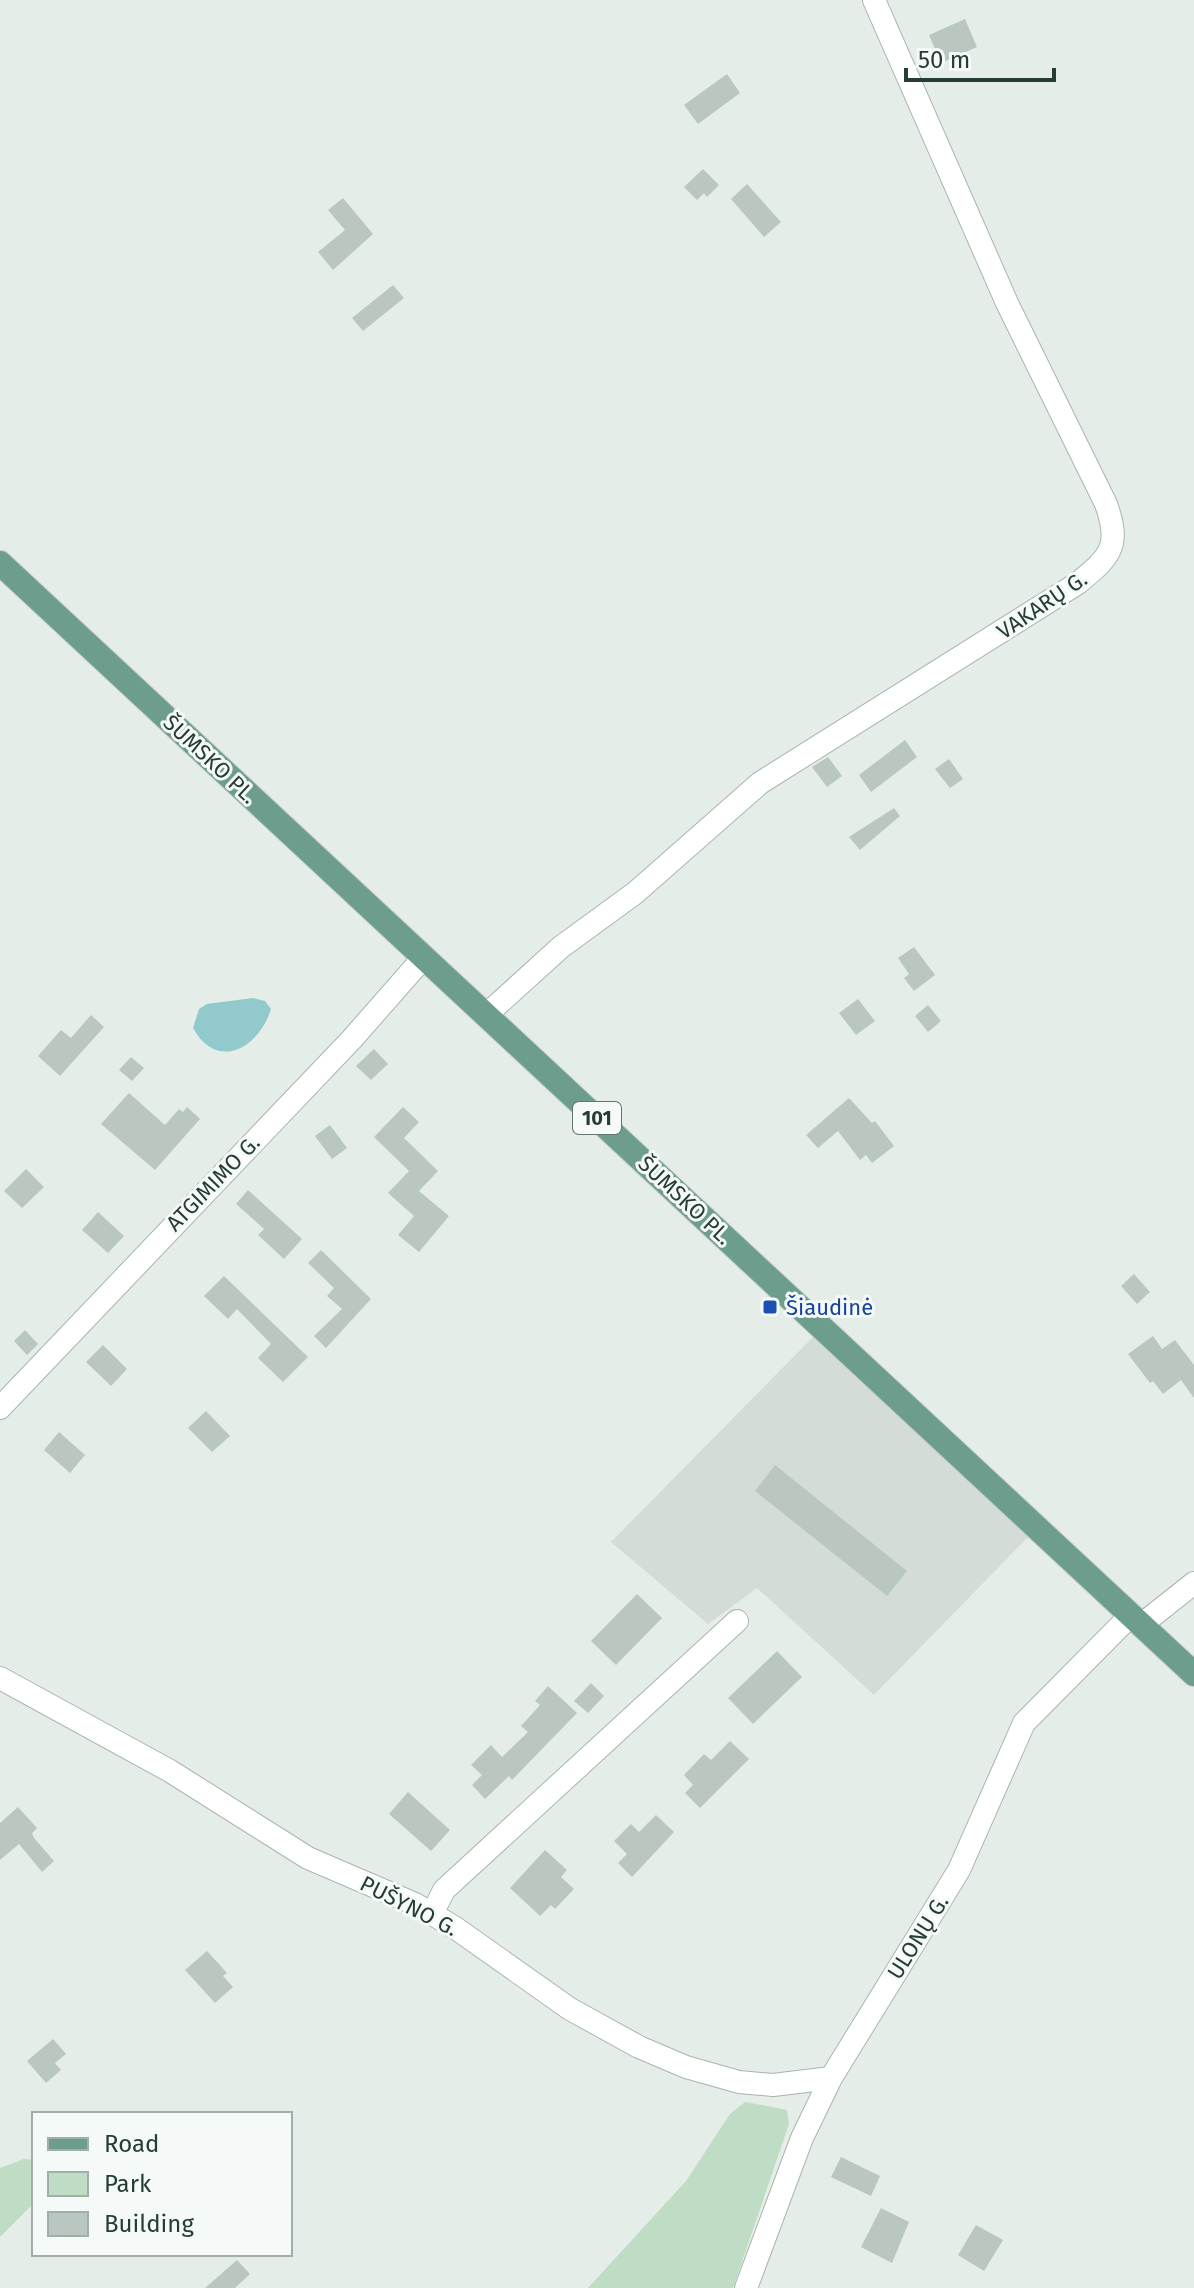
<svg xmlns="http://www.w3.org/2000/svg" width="1194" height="2288" viewBox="0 0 1194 2288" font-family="'Fira Sans',sans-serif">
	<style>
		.built { fill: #d3dcd7 }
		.green { fill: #bfdcc4 }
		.water { fill: #91c9cd }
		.building { fill: #bac7c1 }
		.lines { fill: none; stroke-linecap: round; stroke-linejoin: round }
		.minor-casing { stroke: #a8b5ae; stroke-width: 24 }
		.primary-casing { stroke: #c2c9c6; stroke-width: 26 }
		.minor { stroke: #fff; stroke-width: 22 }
		.primary { stroke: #6d9e8d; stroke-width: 24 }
		.transit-dot { fill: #1a4fb4; stroke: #f5f9f7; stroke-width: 3 }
		.labels { text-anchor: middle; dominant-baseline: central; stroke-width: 6; stroke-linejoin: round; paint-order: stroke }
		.shield { fill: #f5f9f7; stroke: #63756e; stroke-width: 2 }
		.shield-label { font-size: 20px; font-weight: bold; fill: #253d34 }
		.street-label { font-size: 22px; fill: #253d34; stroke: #f5f9f7 }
		.transit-label { font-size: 22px; fill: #164399; stroke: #f5f9f7; text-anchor: start }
	</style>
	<rect width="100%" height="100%" fill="#e5ede8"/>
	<path class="built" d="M 817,1333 L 1031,1534 L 874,1695 L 757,1588 L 708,1624 L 611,1542 Z"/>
	<path class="green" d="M 745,2102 L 787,2110 L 789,2124 L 733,2288 L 588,2288 L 686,2181 L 730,2114 Z
		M 24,2159 L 34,2160 L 34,2203 L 0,2237 L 0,2168 Z"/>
	<path class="water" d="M 253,998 L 265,1001 L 271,1009 C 259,1048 217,1072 193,1028 L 199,1009 L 207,1004 Z"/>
	<path class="building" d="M 965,19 L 977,47 L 941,63 L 929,35 Z
		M 727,74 L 740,93 L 698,124 L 684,105 Z
		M 703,169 L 719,185 L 707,197 L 704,193 L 697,200 L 684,187 Z
		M 747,184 L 781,222 L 764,237 L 731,199 Z
		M 343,198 L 373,234 L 333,270 L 318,252 L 345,230 L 328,210 Z
		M 393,285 L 404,298 L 363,331 L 352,318 Z
		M 905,740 L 917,757 L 871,792 L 859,775 Z
		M 828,757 L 842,776 L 827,787 L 812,767 Z
		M 949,759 L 963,779 L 950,788 L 935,769 Z
		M 894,808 L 900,816 L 860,850 L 849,837 Z
		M 914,947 L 935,975 L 914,991 L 904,978 L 909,974 L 898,958 Z
		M 858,999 L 875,1021 L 856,1035 L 839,1013 Z
		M 928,1005 L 941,1021 L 928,1032 L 915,1016 Z
		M 91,1015 L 104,1027 L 60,1076 L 38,1056 L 61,1030 L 71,1038 Z
		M 374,1049 L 388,1064 L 371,1080 L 356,1066 Z
		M 131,1057 L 144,1068 L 132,1081 L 119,1070 Z
		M 129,1093 L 165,1125 L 179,1109 L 183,1112 L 187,1107 L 200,1119 L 155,1170 L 101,1124 Z
		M 849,1098 L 872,1123 L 875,1121 L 894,1146 L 872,1163 L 866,1155 L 860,1160 L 838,1131 L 818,1148 L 806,1135 Z
		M 403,1107 L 419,1122 L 404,1138 L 438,1171 L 419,1191 L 449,1216 L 419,1252 L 398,1235 L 414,1216 L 388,1193 L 409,1171 L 374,1137 Z
		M 330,1125 L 347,1148 L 332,1159 L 315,1136 Z
		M 26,1169 L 44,1187 L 22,1208 L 4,1191 Z
		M 248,1190 L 302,1239 L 284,1259 L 258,1235 L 264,1229 L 236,1204 Z
		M 98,1212 L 124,1236 L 108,1253 L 82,1230 Z
		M 321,1250 L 371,1299 L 326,1348 L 314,1336 L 342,1309 L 327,1296 L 334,1288 L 308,1263 Z
		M 1134,1274 L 1150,1292 L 1137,1304 L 1121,1286 Z
		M 224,1276 L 308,1357 L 283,1382 L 258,1358 L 271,1344 L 237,1309 L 228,1319 L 204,1296 Z
		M 25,1330 L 38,1344 L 27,1355 L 14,1341 Z
		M 1153,1336 L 1162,1349 L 1175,1340 L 1194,1365 L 1194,1398 L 1181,1380 L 1163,1394 L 1153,1381 L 1150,1383 L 1128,1354 Z
		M 103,1345 L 127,1369 L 111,1386 L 86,1362 Z
		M 206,1411 L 230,1436 L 212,1452 L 188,1428 Z
		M 59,1432 L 85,1455 L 70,1473 L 44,1450 Z
		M 775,1465 L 907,1571 L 887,1596 L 755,1491 Z
		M 637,1594 L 662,1618 L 616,1665 L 591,1641 Z
		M 777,1651 L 802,1677 L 753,1724 L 728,1698 Z
		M 591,1683 L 604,1696 L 588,1713 L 574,1701 Z
		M 548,1686 L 577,1713 L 512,1780 L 509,1776 L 485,1799 L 472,1785 L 482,1775 L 471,1765 L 491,1745 L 502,1757 L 528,1732 L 521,1726 L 540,1705 L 535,1701 Z
		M 730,1741 L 749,1759 L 700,1808 L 685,1793 L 693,1785 L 684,1775 L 704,1754 L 711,1760 Z
		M 408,1792 L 450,1830 L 431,1851 L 389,1814 Z
		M 18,1807 L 37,1828 L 32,1833 L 34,1838 L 54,1861 L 42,1872 L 19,1844 L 0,1860 L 0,1823 Z
		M 656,1815 L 674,1832 L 632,1877 L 618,1863 L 627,1854 L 614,1841 L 631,1824 L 639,1832 Z
		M 545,1850 L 567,1870 L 561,1877 L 574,1889 L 555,1909 L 551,1905 L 540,1916 L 510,1888 Z
		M 207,1951 L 227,1973 L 223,1976 L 233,1987 L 215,2003 L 185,1970 Z
		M 53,2039 L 66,2054 L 55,2063 L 61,2070 L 46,2083 L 27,2061 Z
		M 841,2157 L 880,2176 L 871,2196 L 831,2177 Z
		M 881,2208 L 909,2222 L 892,2263 L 861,2247 Z
		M 976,2225 L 1003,2240 L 984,2271 L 958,2255 Z
		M 237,2260 L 250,2274 L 235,2288 L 205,2288 Z"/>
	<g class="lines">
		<g class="minor-casing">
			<path id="minor" d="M 486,1015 L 561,947 L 635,893 L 760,783 L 1078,583 C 1111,556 1121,546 1106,504 L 1007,303 L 874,0
				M 0,1408 L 352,1039 L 424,957
				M 1141,1625 L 1194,1583
				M 0,1678 L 170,1771 L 308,1858 L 415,1904 L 454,1927 L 570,2009 L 639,2047 L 686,2067 L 739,2082 L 773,2085 L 831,2078
				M 432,1914 L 444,1890 L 737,1621
				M 746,2288 L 802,2138 L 831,2078 L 959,1870 L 1024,1723 L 1131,1615"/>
		</g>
		<g class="primary-casing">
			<path id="primary" d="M 0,563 L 1194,1674"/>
		</g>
		<use href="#minor" class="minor"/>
		<use href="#primary" class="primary"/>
	</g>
	<rect class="transit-dot" x="762" y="1299" width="16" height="16" rx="4"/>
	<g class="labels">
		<rect class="shield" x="573" y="1102" width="48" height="32" rx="6"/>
		<g class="shield-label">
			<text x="597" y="1118">101</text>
		</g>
		<g class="street-label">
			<text transform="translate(1042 605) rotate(-34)">VAKARŲ G.</text>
			<text transform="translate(210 759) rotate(43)">ŠUMSKO PL.</text>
			<text transform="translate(213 1183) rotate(-46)">ATGIMIMO G.</text>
			<text transform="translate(685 1200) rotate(43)">ŠUMSKO PL.</text>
			<text transform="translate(409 1906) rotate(27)">PUŠYNO G.</text>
			<text transform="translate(918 1937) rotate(-58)">ULONŲ G.</text>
		</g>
		<g class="transit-label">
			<text x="786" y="1307">Šiaudinė</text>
		</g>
	</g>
	<rect x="32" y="2112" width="260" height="144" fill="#f5f9f7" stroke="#a2aea9" stroke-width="2"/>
	<rect x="48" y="2138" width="40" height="12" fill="#6d9e8d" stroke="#a2aea9" stroke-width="2"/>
	<text x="104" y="2152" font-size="24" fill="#253d34">Road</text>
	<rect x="48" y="2172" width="40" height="24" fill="#bfdcc4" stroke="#a2aea9" stroke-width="2"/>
	<text x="104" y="2192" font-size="24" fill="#253d34">Park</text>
	<rect x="48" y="2212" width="40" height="24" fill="#bac7c1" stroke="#a2aea9" stroke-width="2"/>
	<text x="104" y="2232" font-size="24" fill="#253d34">Building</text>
	<path d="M906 68v12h148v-12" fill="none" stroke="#253d34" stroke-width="4"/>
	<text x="918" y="68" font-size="24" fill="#253d34" stroke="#f5f9f7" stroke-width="6" paint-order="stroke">50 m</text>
</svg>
